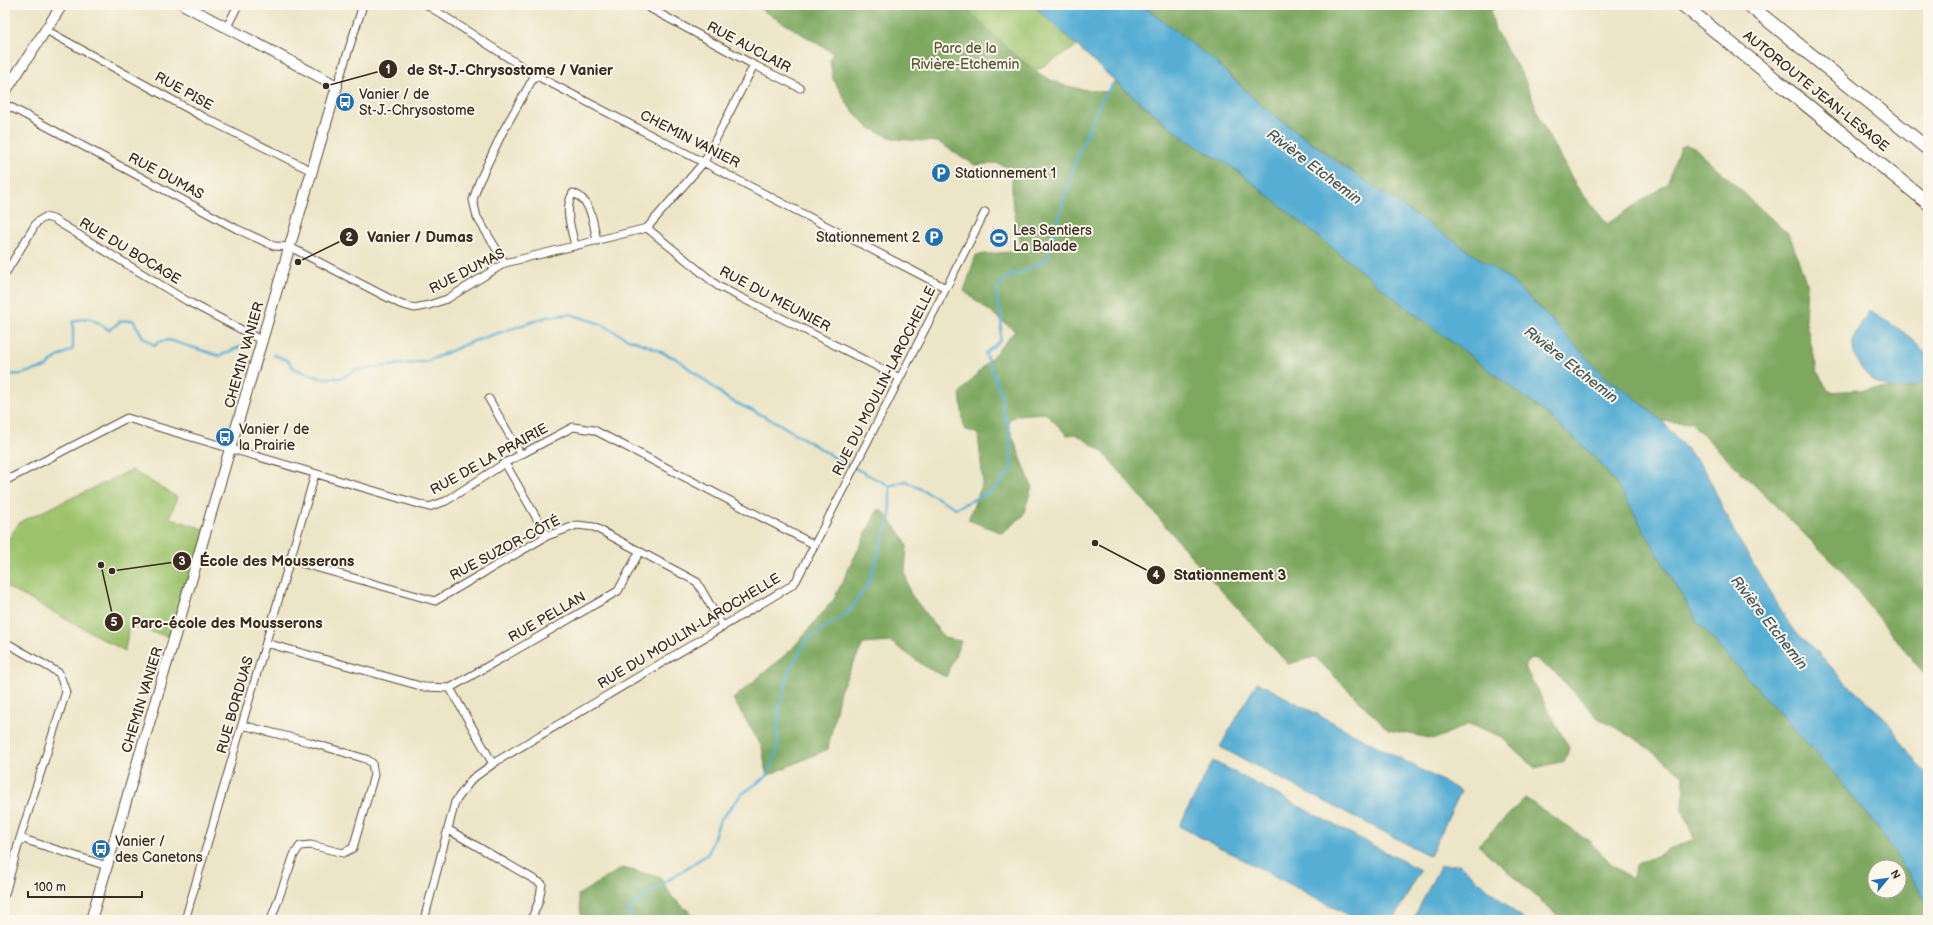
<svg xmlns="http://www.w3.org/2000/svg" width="1933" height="925" viewBox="0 0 1933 925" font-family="'Balsamiq Sans',sans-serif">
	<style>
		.green { fill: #9dc26c; stroke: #6c7645 }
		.forest { fill: #7ea860; stroke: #5c693f; fill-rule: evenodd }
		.water { fill: #57aed4; stroke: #496c79 }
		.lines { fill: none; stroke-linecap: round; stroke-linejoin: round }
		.stream { stroke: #57aed4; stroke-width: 2.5 }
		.street-casing { stroke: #564637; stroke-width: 9 }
		.secondary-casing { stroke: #564637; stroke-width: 12 }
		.highway-casing { stroke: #564637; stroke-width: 15 }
		.street { stroke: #fff; stroke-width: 7 }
		.secondary { stroke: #fff; stroke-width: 10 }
		.highway { stroke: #fff; stroke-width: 13 }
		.labels { text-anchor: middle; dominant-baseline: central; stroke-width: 4; stroke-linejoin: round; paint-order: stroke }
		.street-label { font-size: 14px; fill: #3b2a1e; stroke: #fbf7ec }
		.park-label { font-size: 14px; fill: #585835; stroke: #fbf7ec }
		.poi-label { font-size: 14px; fill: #3b2a1e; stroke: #fbf7ec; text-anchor: start }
		.water-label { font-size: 15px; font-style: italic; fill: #45585e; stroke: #fbf7ec }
		.leader { fill: none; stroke: #3b2a1e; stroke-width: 1.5 }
		.callout-dot { fill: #3b2a1e; stroke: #fbf7ec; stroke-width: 1.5 }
		.mark-label { font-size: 12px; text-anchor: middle; font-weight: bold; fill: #fff }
		.callout-label { font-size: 15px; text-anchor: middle; font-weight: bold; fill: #3b2a1e; stroke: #fbf7ec; stroke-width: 4; stroke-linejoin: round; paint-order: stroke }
	</style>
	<rect width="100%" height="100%" fill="#fbf7ec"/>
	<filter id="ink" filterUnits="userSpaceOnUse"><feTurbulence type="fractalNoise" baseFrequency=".025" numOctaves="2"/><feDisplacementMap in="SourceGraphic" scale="8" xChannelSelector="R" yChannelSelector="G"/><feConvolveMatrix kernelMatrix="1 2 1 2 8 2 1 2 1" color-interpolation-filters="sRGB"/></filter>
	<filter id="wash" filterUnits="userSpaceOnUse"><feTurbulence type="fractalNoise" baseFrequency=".012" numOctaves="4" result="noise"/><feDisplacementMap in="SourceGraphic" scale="16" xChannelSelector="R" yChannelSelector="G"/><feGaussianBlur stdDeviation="0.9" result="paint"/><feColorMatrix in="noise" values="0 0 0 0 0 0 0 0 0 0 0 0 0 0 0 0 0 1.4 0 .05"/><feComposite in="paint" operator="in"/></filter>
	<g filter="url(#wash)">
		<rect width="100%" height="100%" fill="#ede5c7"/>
		<path class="green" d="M 819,5 L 1084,5 L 1108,28 L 1021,79 Z
			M 132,470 L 177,497 L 170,518 L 207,530 L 175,638 L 129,626 L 125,651 L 5,586 L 5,544 L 20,522 Z"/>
		<path class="forest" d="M 754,5 L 963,5 C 986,28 1020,64 1049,79 C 1064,88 1088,90 1105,92 L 1116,82 L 1185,139 L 1235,169 L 1398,301 L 1548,415 L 1597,459 L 1620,489 L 1698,623 L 1832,771 L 1877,826 L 1928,904 L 1928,920 L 1563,920 L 1478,845 L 1525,798 L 1589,841 L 1613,865 L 1632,879 L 1637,864 L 1694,839 L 1683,811 L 1684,776 L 1636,739 L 1598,718 L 1556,673 L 1533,658 L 1524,666 L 1569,748 L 1565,761 L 1535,768 L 1500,736 L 1469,724 L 1435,739 L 1388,730 L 1315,657 L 1288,664 L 1201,568 L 1103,452 L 1076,434 L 1067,435 L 1045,413 L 1017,415 L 1009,420 L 1009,427 L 1032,487 L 1023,516 L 1002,533 L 968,520 L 983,482 L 978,434 L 964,429 L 960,393 L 1015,331 L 964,291 L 976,255 L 1022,251 L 1012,200 L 1012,169 L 996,163 L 975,165 L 938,142 L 895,139 L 869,128 L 850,108 L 833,79 L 830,60 L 833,53 ZM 1875,867 L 1899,867 L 1899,891 L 1875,891 Z
			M 1142,5 L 1496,5 L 1491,12 L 1495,30 L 1524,78 L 1546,132 L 1577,187 L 1607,224 L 1667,184 L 1680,147 L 1686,145 L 1694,147 L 1790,236 L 1807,285 L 1805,319 L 1818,373 L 1829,392 L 1888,388 L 1907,389 L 1928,377 L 1928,679 L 1839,568 L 1691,423 L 1662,421 L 1629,393 L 1606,378 L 1538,306 L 1262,106 L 1231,76 Z
			M 878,509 L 883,511 L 904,538 L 907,546 L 905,573 L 910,593 L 944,638 L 961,641 L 946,677 L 927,668 L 891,642 L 863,644 L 840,691 L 828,749 L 767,776 L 762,747 L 733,699 L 792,649 L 834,599 Z
			M 622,868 L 660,877 L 672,897 L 699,920 L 582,920 L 578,895 Z"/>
		<path class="water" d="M 1033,5 L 1142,5 L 1212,59 L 1262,106 L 1340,164 L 1507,277 L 1538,306 L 1606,378 L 1629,393 L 1662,421 L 1705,470 L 1734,532 L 1793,630 L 1811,645 L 1847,684 L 1885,718 L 1908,751 L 1928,777 L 1928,904 L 1877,826 L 1832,771 L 1698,623 L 1620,489 L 1597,459 L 1548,415 L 1398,301 L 1235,169 L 1185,139 L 1116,82 Z
			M 1869,311 C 1886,321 1916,337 1926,355 C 1929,362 1928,370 1928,377 C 1922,382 1914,388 1906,389 C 1880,392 1851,369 1853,341 C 1854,334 1865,318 1869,311 Z
			M 1257,682 L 1461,791 L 1430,856 L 1220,747 Z
			M 1213,761 L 1420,870 L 1394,920 L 1358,920 L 1179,826 Z
			M 1459,864 L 1524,920 L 1413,920 L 1440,866 Z"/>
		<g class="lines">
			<path class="stream" d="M 274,355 L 287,360 L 295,369 L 321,378 L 341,378 L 356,370 L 428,361 L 471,342 L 547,317 L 570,314 L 601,324 L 628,339 L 646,345 L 677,359 L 728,399 L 778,423 L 837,459 L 890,486
				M 5,375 L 21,374 L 46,367 L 56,358 L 73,349 L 73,322 C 90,314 94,320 109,330 L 121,321 L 133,320 L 143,337 L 155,346 L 158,342 L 169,340 L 220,356 L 244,345
				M 630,920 L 629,909 L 650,892 L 708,854 L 720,820 L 742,794 L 767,776 L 777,750 L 779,710 L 789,671 L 807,639 L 848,613 L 868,585 L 890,518 L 890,486 L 906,481 L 956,508 L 994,490 L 1012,469 L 1009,427 L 1003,410 L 1001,393 L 985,353 L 1000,341 L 1002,316 L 997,302 L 998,287 L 1010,275 L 1022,273 L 1047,259 L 1073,169 L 1092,120 L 1101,101 L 1115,81"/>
		</g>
	</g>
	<g filter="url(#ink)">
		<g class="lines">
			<g class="street-casing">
				<path id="street" d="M 427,5 L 535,75 L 946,288
					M 644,5 L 754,65 L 800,88
					M 226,29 L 238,5
					M 46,30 L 203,117 L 312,171
					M 337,86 L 363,5
					M 5,104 L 237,229 L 274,246 L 290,247 L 400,304 L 414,308 L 429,305 L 447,299 L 505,263 L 647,228 L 704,162 L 754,65
					M 647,228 L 718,286 L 900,378
					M 575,246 C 572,230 563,209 573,193 C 592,200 593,223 597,241
					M 505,263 L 477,217 L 473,200 L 479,182 L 502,133 L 535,75
					M 5,274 L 37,222 L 45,217 L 53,219 L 187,301 L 263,341
					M 489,399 L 521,455
					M 505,463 L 547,536
					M 5,481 L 127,418 L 429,507 L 446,501 L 505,463 L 573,427 L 594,430 L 815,545
					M 290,560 L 435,601 L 547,536 L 577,525 L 594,527 L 697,582 L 723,627
					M 5,642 L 59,673 L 66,692 L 20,838 L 5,894
					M 266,643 L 424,687 L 450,688 L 618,591 L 640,551
					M 450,688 L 493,764
					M 242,725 L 309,742 L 366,759 L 372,763 L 374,775 L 353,848 L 343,853 L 311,845 L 300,846 L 294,855 L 271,920
					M 449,830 L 542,884 L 539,901 L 531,920
					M 20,838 L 107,866
					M 185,920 L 315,474
					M 424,920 L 455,802 L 472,779 L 497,761 L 789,587 L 796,581 L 985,212"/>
			</g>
			<g class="secondary-casing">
				<path id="secondary" d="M 5,92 L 62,5
					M 91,920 L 337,86 L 184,5"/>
			</g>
			<g class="highway-casing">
				<path id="highway" d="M 1683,5 L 1928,203
					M 1749,5 L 1928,149"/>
			</g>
			<use href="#street" class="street"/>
			<use href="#secondary" class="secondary"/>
			<use href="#highway" class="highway"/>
		</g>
	</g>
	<defs>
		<g id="bus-disc" transform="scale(1)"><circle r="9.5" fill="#1f6fb2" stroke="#fbf7ec"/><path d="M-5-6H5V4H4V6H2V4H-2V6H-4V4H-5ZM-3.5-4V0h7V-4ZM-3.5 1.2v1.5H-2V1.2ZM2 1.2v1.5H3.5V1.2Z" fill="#fff"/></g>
		<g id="parking-disc" transform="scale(1)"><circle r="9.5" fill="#1f6fb2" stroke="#fbf7ec"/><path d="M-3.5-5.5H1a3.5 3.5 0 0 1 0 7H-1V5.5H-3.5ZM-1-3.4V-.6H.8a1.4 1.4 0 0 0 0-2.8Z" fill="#fff"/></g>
		<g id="stadium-disc" transform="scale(1)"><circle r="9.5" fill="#1f6fb2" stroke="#fbf7ec"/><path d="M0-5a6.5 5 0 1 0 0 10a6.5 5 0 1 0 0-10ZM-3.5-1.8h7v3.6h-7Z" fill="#fff"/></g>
	</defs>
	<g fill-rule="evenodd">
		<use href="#bus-disc" x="345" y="102"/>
		<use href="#parking-disc" x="941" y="173"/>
		<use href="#parking-disc" x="934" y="237"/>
		<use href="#stadium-disc" x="999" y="238"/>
		<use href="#bus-disc" x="225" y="437"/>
		<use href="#bus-disc" x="101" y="849"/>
	</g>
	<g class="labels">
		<g class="street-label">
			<text transform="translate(749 47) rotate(28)">RUE AUCLAIR</text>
			<text transform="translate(184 91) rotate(29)">RUE PISE</text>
			<text transform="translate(1816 91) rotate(39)">AUTOROUTE JEAN-LESAGE</text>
			<text transform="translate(690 139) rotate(27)">CHEMIN VANIER</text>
			<text transform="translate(166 176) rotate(28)">RUE DUMAS</text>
			<text transform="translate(130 251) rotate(31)">RUE DU BOCAGE</text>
			<text transform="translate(467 271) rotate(-27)">RUE DUMAS</text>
			<text transform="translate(775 299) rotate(28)">RUE DU MEUNIER</text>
			<text transform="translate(244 355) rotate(-74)">CHEMIN VANIER</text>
			<text transform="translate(884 381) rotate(-63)">RUE DU MOULIN-LAROCHELLE</text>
			<text transform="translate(489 459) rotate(-29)">RUE DE LA PRAIRIE</text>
			<text transform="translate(505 548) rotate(-28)">RUE SUZOR-CÔTÉ</text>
			<text transform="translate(547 617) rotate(-30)">RUE PELLAN</text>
			<text transform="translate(689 631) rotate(-31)">RUE DU MOULIN-LAROCHELLE</text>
			<text transform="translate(142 700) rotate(-73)">CHEMIN VANIER</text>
			<text transform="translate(235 705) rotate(-74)">RUE BORDUAS</text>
		</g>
		<g class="park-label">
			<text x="965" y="48">Parc de la<tspan x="965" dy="16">Rivière-Etchemin</tspan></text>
		</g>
		<g class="poi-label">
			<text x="359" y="94">Vanier / de<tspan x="359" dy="16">St-J.-Chrysostome</tspan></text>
			<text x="955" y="173">Stationnement 1</text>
			<text x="1013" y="230">Les Sentiers<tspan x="1013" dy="16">La Balade</tspan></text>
			<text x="920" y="237" text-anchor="end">Stationnement 2</text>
			<text x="239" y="429">Vanier / de<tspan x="239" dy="16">la Prairie</tspan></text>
			<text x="115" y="841">Vanier /<tspan x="115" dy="16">des Canetons</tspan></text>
		</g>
		<g class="water-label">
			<text transform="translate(1314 167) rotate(37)">Rivière Etchemin</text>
			<text transform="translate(1571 365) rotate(38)">Rivière Etchemin</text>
			<text transform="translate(1769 623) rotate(52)">Rivière Etchemin</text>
		</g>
	</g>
	<path class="leader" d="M326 86L388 69M298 262L349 237M112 571L182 561M1095 543L1156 575M101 565L114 622"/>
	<g class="callout-dot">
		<circle cx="326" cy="86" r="4"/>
		<circle cx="298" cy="262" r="4"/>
		<circle cx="112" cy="571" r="4"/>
		<circle cx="1095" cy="543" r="4"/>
		<circle cx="101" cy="565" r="4"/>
		<circle cx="388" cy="69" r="10"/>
		<circle cx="349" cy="237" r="10"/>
		<circle cx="182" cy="561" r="10"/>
		<circle cx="1156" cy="575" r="10"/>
		<circle cx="114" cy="622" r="10"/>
	</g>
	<g class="mark-label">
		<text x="388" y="73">1</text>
		<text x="349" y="241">2</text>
		<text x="182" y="565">3</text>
		<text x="1156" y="579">4</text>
		<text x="114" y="626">5</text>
	</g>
	<g class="callout-label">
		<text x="510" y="75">de St-J.-Chrysostome / Vanier</text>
		<text x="420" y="242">Vanier / Dumas</text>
		<text x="277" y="566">École des Mousserons</text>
		<text x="1230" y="580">Stationnement 3</text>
		<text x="227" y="628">Parc-école des Mousserons</text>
	</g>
	<rect width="1933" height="925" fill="none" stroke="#fbf7ec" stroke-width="20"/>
	<g transform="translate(1887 879) rotate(61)"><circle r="19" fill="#fbf7ec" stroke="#aea59a"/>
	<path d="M0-3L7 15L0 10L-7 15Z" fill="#1f6fb2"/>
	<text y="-6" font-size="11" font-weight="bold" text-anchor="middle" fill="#3b2a1e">N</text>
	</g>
	<path d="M28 891v6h114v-6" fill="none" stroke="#3b2a1e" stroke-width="2"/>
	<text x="34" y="891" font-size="12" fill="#3b2a1e" stroke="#fbf7ec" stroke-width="3" paint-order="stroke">100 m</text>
</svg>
